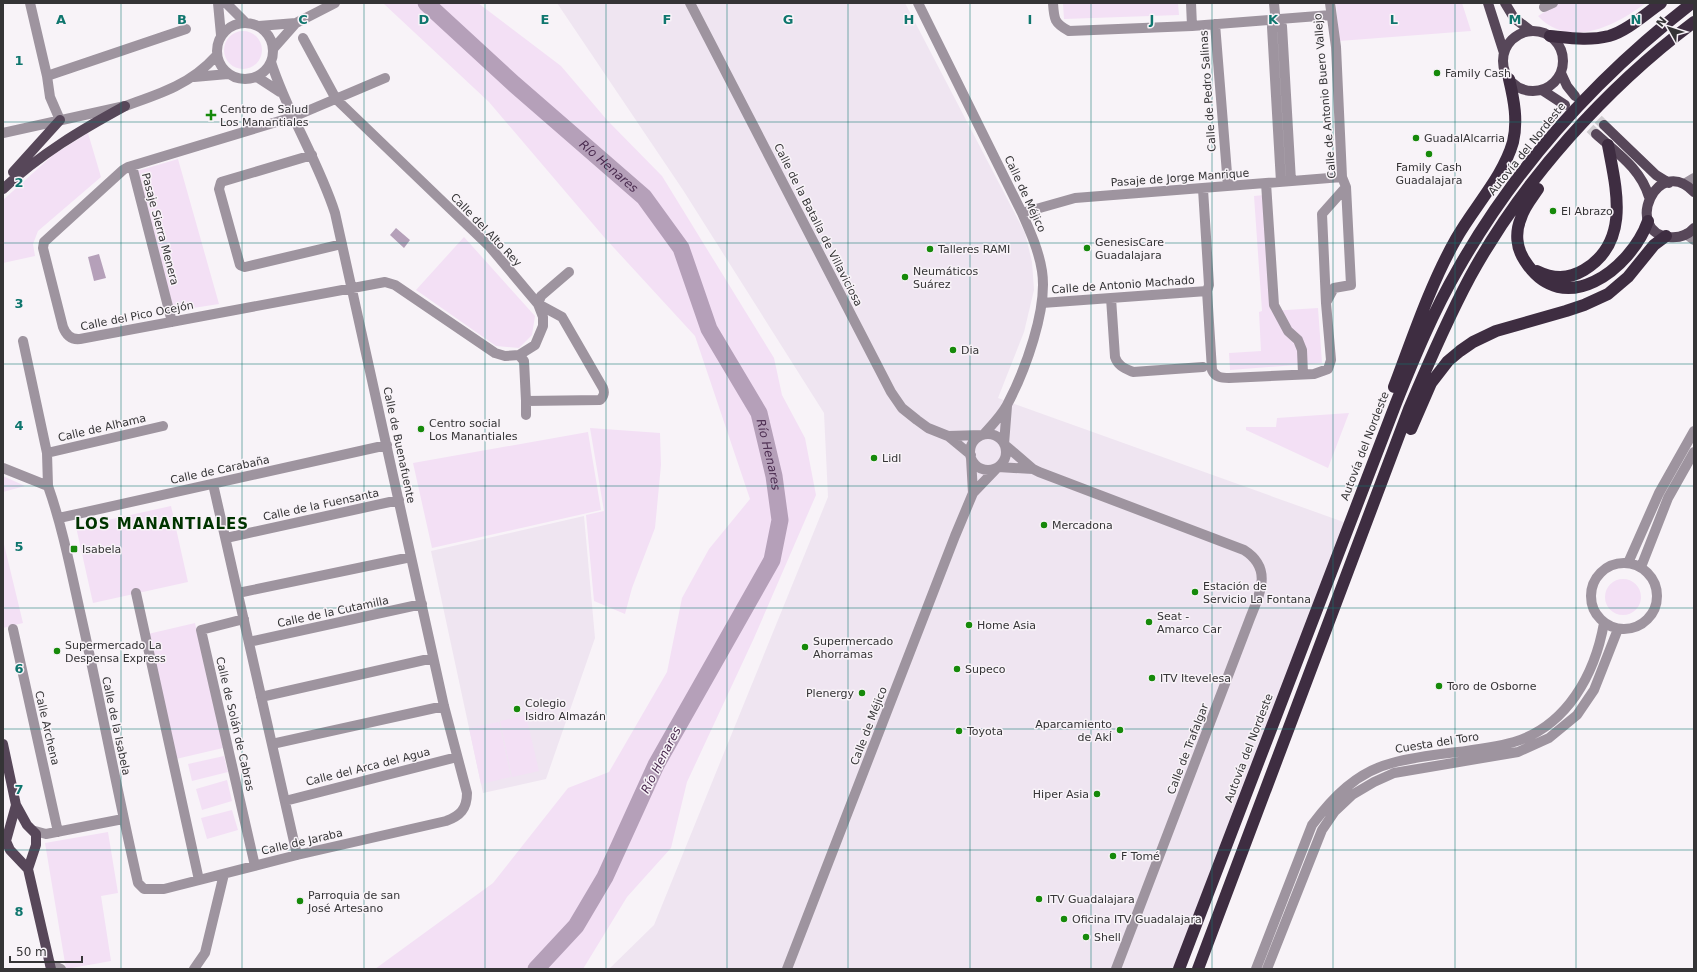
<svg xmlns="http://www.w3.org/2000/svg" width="1697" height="972" viewBox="0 0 1697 972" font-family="'DejaVu Sans',sans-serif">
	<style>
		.built { fill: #efe5f1 }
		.green { fill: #f3e0f5 }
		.water { fill: #b5a0b9 }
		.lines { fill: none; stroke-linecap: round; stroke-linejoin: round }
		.river { stroke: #b5a0b9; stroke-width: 17 }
		.major-tunnel { stroke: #d1cdd1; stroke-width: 10; stroke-dasharray: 10 5; stroke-linecap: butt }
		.minor { stroke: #9e949f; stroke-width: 10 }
		.major { stroke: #574759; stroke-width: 10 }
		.highway { stroke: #3e2d41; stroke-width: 12 }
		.grid { fill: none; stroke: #0f766e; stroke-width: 1; stroke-opacity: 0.55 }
		.poi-dot { fill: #16890a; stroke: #f8f3f8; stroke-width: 1.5 }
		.labels { text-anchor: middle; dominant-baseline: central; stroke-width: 3; stroke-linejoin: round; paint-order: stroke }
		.poi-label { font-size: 11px; fill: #353436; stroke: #f8f3f8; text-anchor: start }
		.street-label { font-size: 11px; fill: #353436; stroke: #f8f3f8 }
		.water-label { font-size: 12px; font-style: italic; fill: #4a2b4f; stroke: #f8f3f8 }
		.district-label { font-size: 15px; font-weight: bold; letter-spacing: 1px; fill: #003400; stroke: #f8f3f8 }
		.grid-label { font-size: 13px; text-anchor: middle; font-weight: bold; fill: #0f766e; stroke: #f8f3f8; stroke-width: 3; stroke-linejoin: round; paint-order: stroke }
	</style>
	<rect width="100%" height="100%" fill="#f8f3f8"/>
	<path class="built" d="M 557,3 L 905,3 L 1025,233 L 1032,262 L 1034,290 L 1024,332 L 998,398 L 1349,524 L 1176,969 L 609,969 L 654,925 L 828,497 L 824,413 L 683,190 Z
		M 584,516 L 595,638 L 546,779 L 483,793 L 431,551 Z"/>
	<path class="green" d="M 386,3 L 478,3 L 561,66 L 607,120 L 662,176 L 774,358 L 782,395 L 805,438 L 816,495 L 754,638 L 687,782 L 671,848 L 627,897 L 583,969 L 375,969 L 493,883 L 568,788 L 609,772 L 667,672 L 682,598 L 709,549 L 750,499 L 695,336 L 604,237 L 489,102 L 384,4 Z
		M 1063,3 L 1178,3 L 1179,15 L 1064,19 Z
		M 1336,3 L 1462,3 L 1471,31 L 1339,41 Z
		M 1559,3 L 1646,3 C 1616,25 1570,50 1538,16 Z
		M224 50a19 19 0 1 1 38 0a19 19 0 1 1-38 0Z
		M 88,133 L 101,177 L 38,231 L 33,244 L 35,256 L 3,263 L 3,200 L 53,155 Z
		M 178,159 L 219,304 L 174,311 L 137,171 Z
		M 1264,195 L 1271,311 L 1318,308 L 1322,363 L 1230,370 L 1229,353 L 1261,351 L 1259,312 L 1262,311 L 1254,196 Z
		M 464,237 L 535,316 L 532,335 L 519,348 L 496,346 L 416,290 Z
		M 1349,413 L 1328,468 L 1246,430 L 1246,427 L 1276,427 L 1277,418 Z
		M 590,428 L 660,433 L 661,465 L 655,528 L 632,588 L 625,614 L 594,601 L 586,515 L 604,511 Z
		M 588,432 L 601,510 L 432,548 L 413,463 Z
		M 3,476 L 25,486 L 3,492 Z
		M 171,506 L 188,582 L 93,603 L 76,527 Z
		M 3,540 L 23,623 L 3,628 Z
		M1605 597a18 18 0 1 1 36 0a18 18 0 1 1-36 0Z
		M 195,623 L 223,748 L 176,759 L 148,634 Z
		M 526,715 L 539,771 L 512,777 L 500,721 Z
		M 499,722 L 511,777 L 481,784 L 469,728 Z
		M 224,756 L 228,772 L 192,781 L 188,764 Z
		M 227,780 L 232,801 L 202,810 L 196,789 Z
		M 232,810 L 238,830 L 207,839 L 201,818 Z
		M 108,832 L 118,893 L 101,896 L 111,961 L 66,969 L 45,843 Z"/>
	<path class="water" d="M 396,228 L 410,240 L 404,248 L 390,235 Z
		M 99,254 L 106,278 L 94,281 L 88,257 Z"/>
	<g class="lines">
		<path class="river" id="s1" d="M 426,3 L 514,84 L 644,197 L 681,248 L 709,329 L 759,413 L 774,476 L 780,520 L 772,560 L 656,765 L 605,877 L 576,926 L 536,969"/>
		<path class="major-tunnel" d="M 1577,98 L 1604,125
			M 1568,108 L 1596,134"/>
		<path class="minor" d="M 30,3 L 47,76 L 50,97 L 60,120
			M 218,3 L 221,35
			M 226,3 L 245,22
			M 690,3 L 891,392 L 902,408 L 917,420 L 928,428 L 948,436 L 971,455
			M 918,3 L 1022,213 C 1030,231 1039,251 1042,271 C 1048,309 1025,371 1007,405 C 1001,416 992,425 984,434
			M 1053,3 C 1054,19 1054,23 1069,31 L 1192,26 L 1331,15
			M 1191,3 L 1192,26
			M 1274,3 L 1276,25
			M 1544,7 L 1553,3
			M217 51a28 28 0 1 1 56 0a28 28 0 1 1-56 0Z
			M 1215,24 L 1228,186
			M 259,26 L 296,23
			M 303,38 L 336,99 L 490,247 L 538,304 L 543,317 L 543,326 L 535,345 L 519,355 L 505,356 L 495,353 L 395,285 L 385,282 L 80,339 C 71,340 66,335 63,327 L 43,248 L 44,242 L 123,170 L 128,167 L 293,117 L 385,78
			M 273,49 L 296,23 L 335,3
			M 47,76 L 186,29
			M 194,77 L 228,74
			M 257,77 L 280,92
			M 3,133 L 125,106 C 160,94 191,84 216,56
			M 312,155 L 221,182 L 219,189 L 240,265 L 245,267 L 342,244
			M 132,166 L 172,322
			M 1281,182 L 1272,27 L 1282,26 L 1291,181
			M 1266,183 L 1274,305 L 1288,331 L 1298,340 L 1302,350 L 1303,374
			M 1684,184 L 1694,178
			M 1203,189 L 1209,285 L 1207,291 L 1212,370 C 1215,377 1221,378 1229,378 L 1314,374 L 1328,369 L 1331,360 L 1326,303 L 1322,214 L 1346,187 L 1342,177 L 1336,47 L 1330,3
			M 1022,213 L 1075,198 L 1342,177
			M 1686,234 L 1694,240
			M 1111,298 L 1115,357 C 1118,366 1124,368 1133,372 L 1203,367
			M 1327,301 L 1334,288 L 1351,285 L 1346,187
			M 1042,303 L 1207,291
			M 23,341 L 47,453 L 48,486
			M 519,355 L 524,361 L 526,401 L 600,400 C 604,396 605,393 603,388 L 562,317 L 538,304 L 541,296 L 569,272
			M 526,401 L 526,415
			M970 452a18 18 0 1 1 36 0a18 18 0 1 1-36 0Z
			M 948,436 L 982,435
			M 1004,444 L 1007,406
			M 1005,445 L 1033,469 L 1039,472 L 1244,550 C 1274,569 1259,595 1249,621 L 1116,969
			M 47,453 L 163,426
			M 971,458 L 973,493
			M 998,467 L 1033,469
			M 3,468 L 48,486 C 62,526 70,566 79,607 C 100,699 117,791 138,883 L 144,889 L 164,889 L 297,855 L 446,821 C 460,816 467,809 467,793 L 444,706 L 335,213 C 318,160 288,115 271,62
			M 213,484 L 297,855
			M 59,518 L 387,445
			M 226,538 L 399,500
			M 1628,563 L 1659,493 L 1694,431
			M1591 596a33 33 0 1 1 66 0a33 33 0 1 1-66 0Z
			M 1641,567 L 1668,498 L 1694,452
			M 136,593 L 199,880
			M 238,593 L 411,557
			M 244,619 L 201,630 L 255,866
			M 13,629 L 58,832
			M 249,642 L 422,604
			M 261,697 L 433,658
			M 272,744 L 444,706
			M 285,801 L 457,757
			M 35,831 L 46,834 L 123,819
			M 50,964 L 61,969
			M 194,969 L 205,953 L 224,874
			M 787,969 L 955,536 L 973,493 L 996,469
			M 1256,969 L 1312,825 C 1333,797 1357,772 1392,763 C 1432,752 1475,753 1514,742 C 1567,726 1595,674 1604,623
			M 1267,969 L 1322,830 L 1335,811 L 1352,795 L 1374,782 L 1394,773 L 1518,752 L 1549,738 L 1577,715 L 1594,690 L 1618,629"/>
		<path class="major" d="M 1488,3 L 1504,53
			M 1505,3 L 1514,18 L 1531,31
			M1503 61a30 30 0 1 1 60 0a30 30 0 1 1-60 0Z
			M 1561,73 L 1567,86 L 1575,96
			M 1542,90 L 1565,105
			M 1604,125 L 1656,175 L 1669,183
			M 1596,134 C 1617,153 1641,169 1649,197
			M 13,172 L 60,120
			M 3,189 C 40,154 81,130 125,106
			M 1694,192 C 1657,153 1623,232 1669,237 C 1679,238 1688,235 1694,228
			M 3,744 L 16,805 L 27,825 L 36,834 L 36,845 L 28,869
			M 16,805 L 6,841 L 10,850 L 28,869 L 51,969"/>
		<path class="highway" d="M 1550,36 C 1570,38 1589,41 1609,36 C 1627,31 1645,14 1661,3
			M 1538,189 C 1532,198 1524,207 1521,218 C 1515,232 1516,248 1525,261 C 1563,321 1631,269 1648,221
			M 1537,271 C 1553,279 1569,279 1584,270 C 1631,242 1616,188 1608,145
			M 1394,387 C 1413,337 1430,285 1456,239 C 1474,207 1503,177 1513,142 C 1518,121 1514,100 1509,79
			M 1411,429 L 1431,383 L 1448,361 L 1460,351 L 1473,342 L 1496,331 L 1566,311 L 1584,305 L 1608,294 L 1628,277 L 1654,245 L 1666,236
			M 1179,969 L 1396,403 C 1414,358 1433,312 1458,269 C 1517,165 1598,76 1692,3
			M 1198,969 L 1409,409 C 1428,364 1447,320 1470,277 C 1523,180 1606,88 1694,22"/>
	</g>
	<path class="grid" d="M 121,3 L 121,969M 242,3 L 242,969M 364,3 L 364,969M 485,3 L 485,969M 606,3 L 606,969M 727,3 L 727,969M 848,3 L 848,969M 970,3 L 970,969M 1091,3 L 1091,969M 1212,3 L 1212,969M 1333,3 L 1333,969M 1455,3 L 1455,969M 1576,3 L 1576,969M 3,122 L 1694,122M 3,243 L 1694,243M 3,364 L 1694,364M 3,486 L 1694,486M 3,608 L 1694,608M 3,729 L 1694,729M 3,850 L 1694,850"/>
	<g class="poi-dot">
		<circle cx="1437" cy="73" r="4"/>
		<path d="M209 109h4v4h4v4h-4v4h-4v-4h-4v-4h4z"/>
		<circle cx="1416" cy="138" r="4"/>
		<circle cx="1429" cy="154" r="4"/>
		<circle cx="1553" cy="211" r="4"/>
		<circle cx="1087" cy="248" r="4"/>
		<circle cx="930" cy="249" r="4"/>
		<circle cx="905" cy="277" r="4"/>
		<circle cx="953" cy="350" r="4"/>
		<circle cx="421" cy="429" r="4"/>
		<circle cx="874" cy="458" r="4"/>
		<circle cx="1044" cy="525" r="4"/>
		<rect x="70" y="545" width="8" height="8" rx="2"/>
		<circle cx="1195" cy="592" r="4"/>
		<circle cx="1149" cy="622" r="4"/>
		<circle cx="969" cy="625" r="4"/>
		<circle cx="805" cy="647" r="4"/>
		<circle cx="57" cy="651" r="4"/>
		<circle cx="957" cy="669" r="4"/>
		<circle cx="1152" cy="678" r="4"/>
		<circle cx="1439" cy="686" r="4"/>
		<circle cx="862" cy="693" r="4"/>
		<circle cx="517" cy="709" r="4"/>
		<circle cx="1120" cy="730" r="4"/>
		<circle cx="959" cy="731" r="4"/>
		<circle cx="1097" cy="794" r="4"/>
		<circle cx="1113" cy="856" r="4"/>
		<circle cx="1039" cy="899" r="4"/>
		<circle cx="300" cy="901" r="4"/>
		<circle cx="1064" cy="919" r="4"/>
		<circle cx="1086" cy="937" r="4"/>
	</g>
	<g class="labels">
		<g class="poi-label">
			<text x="1445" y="73">Family Cash</text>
			<text x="220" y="109">Centro de Salud<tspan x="220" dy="13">Los Manantiales</tspan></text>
			<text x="1424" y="138">GuadalAlcarria</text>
			<text x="1429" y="167" text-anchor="middle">Family Cash<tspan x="1429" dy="13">Guadalajara</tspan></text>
			<text x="1561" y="211">El Abrazo</text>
			<text x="1095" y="242">GenesisCare<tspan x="1095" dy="13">Guadalajara</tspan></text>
			<text x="938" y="249">Talleres RAMI</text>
			<text x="913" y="271">Neumáticos<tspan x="913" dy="13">Suárez</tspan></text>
			<text x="961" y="350">Dia</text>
			<text x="429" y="423">Centro social<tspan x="429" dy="13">Los Manantiales</tspan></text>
			<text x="882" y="458">Lidl</text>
			<text x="1052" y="525">Mercadona</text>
			<text x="82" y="549">Isabela</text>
			<text x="1203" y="586">Estación de<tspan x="1203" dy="13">Servicio La Fontana</tspan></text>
			<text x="1157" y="616">Seat -<tspan x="1157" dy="13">Amarco Car</tspan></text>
			<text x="977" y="625">Home Asia</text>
			<text x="813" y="641">Supermercado<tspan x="813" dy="13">Ahorramas</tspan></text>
			<text x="65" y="645">Supermercado La<tspan x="65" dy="13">Despensa Express</tspan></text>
			<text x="965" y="669">Supeco</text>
			<text x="1160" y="678">ITV Itevelesa</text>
			<text x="1447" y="686">Toro de Osborne</text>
			<text x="854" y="693" text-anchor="end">Plenergy</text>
			<text x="525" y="703">Colegio<tspan x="525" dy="13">Isidro Almazán</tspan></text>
			<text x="1112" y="724" text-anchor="end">Aparcamiento<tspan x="1112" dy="13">de AkÍ</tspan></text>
			<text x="967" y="731">Toyota</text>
			<text x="1089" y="794" text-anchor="end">Hiper Asia</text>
			<text x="1121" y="856">F Tomé</text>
			<text x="308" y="895">Parroquia de san<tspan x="308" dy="13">José Artesano</tspan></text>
			<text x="1047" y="899">ITV Guadalajara</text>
			<text x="1072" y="919">Oficina ITV Guadalajara</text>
			<text x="1094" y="937">Shell</text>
		</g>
		<g class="street-label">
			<text transform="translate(1208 91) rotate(-94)">Calle de Pedro Salinas</text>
			<text transform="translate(1325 96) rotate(-95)">Calle de Antonio Buero Vallejo</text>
			<text transform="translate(1527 149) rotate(-51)">Autovía del Nordeste</text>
			<text transform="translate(1180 178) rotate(-4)">Pasaje de Jorge Manrique</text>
			<text transform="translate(1025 194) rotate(65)">Calle de Méjico</text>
			<text transform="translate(818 225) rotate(63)">Calle de la Batalla de Villaviciosa</text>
			<text transform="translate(160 229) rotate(75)">Pasaje Sierra Menera</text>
			<text transform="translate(486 230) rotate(46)">Calle del Alto Rey</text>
			<text transform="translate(1123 285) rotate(-4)">Calle de Antonio Machado</text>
			<text transform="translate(137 316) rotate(-11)">Calle del Pico Ocejón</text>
			<text transform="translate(102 428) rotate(-13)">Calle de Alhama</text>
			<text transform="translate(399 445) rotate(78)">Calle de Buenafuente</text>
			<text transform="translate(1365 446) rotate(-69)">Autovía del Nordeste</text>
			<text transform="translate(220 470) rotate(-12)">Calle de Carabaña</text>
			<text transform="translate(321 505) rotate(-12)">Calle de la Fuensanta</text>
			<text transform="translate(333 612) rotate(-12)">Calle de la Cutamilla</text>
			<text transform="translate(235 724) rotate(77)">Calle de Solán de Cabras</text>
			<text transform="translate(116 726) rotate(78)">Calle de la Isabela</text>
			<text transform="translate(869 726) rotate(-69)">Calle de Méjico</text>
			<text transform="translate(47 728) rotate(77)">Calle Archena</text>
			<text transform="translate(1437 743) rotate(-9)">Cuesta del Toro</text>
			<text transform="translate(1249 748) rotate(-69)">Autovía del Nordeste</text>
			<text transform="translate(1188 749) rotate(-69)">Calle de Trafalgar</text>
			<text transform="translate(368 767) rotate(-14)">Calle del Arca del Agua</text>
			<text transform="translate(302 842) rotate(-13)">Calle de Jaraba</text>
		</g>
		<g class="water-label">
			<text stroke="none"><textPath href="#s1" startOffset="245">Río Henares</textPath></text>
			<text stroke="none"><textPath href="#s1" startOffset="581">Río Henares</textPath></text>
			<text transform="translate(661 760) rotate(-63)">Río Henares</text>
		</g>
		<g class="district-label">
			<text x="162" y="524">LOS MANANTIALES</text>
		</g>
	</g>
	<g class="grid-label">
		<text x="61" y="24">A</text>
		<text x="182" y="24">B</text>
		<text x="303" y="24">C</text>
		<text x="424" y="24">D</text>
		<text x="545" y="24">E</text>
		<text x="667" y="24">F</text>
		<text x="788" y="24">G</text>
		<text x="909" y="24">H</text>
		<text x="1030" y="24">I</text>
		<text x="1152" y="24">J</text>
		<text x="1273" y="24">K</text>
		<text x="1394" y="24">L</text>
		<text x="1515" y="24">M</text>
		<text x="1636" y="24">N</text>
		<text x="19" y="65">1</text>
		<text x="19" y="187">2</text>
		<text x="19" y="308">3</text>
		<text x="19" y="430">4</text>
		<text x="19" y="551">5</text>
		<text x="19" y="673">6</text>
		<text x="19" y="794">7</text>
		<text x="19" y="916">8</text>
	</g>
	<rect width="1697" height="972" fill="none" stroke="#353436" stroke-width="8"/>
	<g transform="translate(1669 28) rotate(309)" stroke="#f8f3f8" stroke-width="3" paint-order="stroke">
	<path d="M0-3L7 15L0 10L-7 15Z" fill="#353436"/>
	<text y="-6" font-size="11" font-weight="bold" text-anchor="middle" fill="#353436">N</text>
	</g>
	<path d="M10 956v6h72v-6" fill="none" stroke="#353436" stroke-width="2"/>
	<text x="16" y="956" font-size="12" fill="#353436" stroke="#f8f3f8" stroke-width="3" paint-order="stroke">50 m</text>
</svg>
